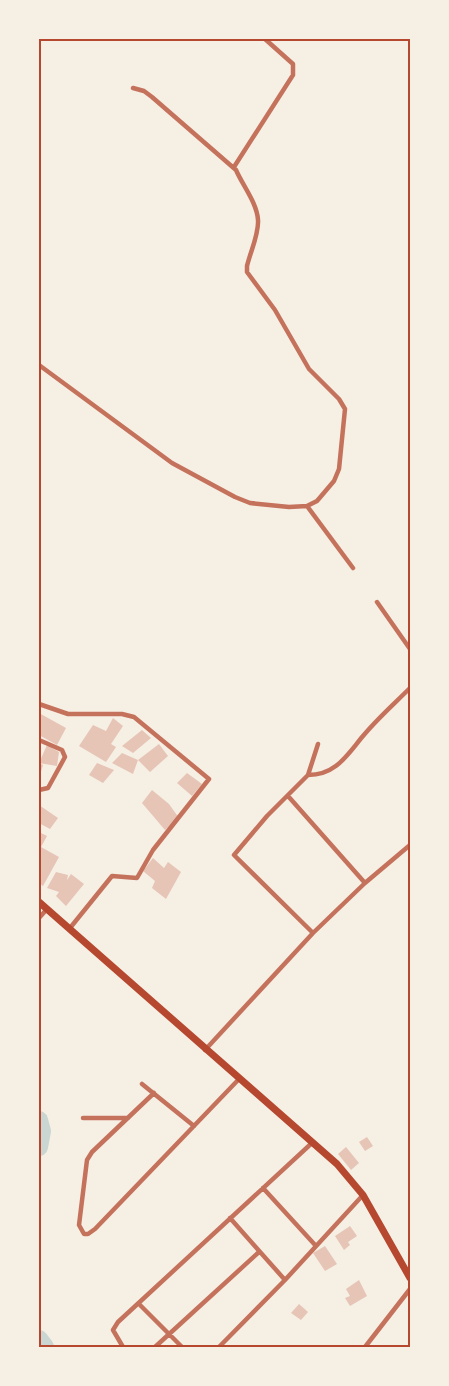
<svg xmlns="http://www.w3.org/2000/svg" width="449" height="1386" viewBox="0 0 449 1386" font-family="'Asap Condensed',sans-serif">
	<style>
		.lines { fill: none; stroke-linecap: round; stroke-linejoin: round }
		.river { stroke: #c9d6d2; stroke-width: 18 }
		.building { fill: #e6c5b7 }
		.minor { stroke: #c5725c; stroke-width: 4.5 }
		.primary { stroke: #b5482f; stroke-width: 7 }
		.neatline { fill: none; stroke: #b5482f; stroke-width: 2 }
	</style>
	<rect width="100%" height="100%" fill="#f6efe4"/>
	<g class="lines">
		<path class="river" d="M 39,1120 L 42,1131 L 39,1147
			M 39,1339 L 45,1347"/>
	</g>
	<path class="building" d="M 39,713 L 66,728 L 57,745 L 39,735 Z
		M 113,718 L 123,726 L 111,744 L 116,747 L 106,762 L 79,746 L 93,725 L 106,731 Z
		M 142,730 L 151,738 L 133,753 L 122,746 Z
		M 159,744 L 168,756 L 150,772 L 138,760 Z
		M 47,745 L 59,752 L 57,766 L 39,763 Z
		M 122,753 L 138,760 L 133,774 L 112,763 Z
		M 39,763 L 43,765 L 39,778 Z
		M 97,763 L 114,770 L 103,783 L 89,775 Z
		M 187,773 L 202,784 L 192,796 L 177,783 Z
		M 152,790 L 169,804 L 179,818 L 165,830 L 142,803 Z
		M 39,805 L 58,818 L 50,829 L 39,823 Z
		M 39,832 L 47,836 L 41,847 L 59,857 L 43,886 L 39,883 Z
		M 153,858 L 164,868 L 168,862 L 181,872 L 166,899 L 152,888 L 155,881 L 143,871 Z
		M 56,872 L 68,875 L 67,880 L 71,874 L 84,884 L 66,906 L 56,896 L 59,892 L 47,888 Z
		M 367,1137 L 373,1146 L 365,1151 L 359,1142 Z
		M 346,1147 L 359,1163 L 351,1170 L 338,1154 Z
		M 350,1226 L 357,1236 L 348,1242 L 350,1245 L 344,1250 L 335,1236 Z
		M 325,1246 L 337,1264 L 325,1271 L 313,1253 Z
		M 359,1280 L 367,1296 L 350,1306 L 345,1298 L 350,1296 L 346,1289 Z
		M 299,1304 L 308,1312 L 301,1320 L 291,1313 Z"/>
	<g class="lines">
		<path class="minor" d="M 234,167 L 293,75 L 293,64 L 265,39
			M 39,365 L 172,463 L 235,497 L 250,503 L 289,507 L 307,506 L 317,501 L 334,481 L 339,469 L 345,409 L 339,399 L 309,369 L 275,310 L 247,272 L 247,266 C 250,253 259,234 258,220 C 257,203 243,186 236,170 L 152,97 L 144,91 L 133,88
			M 307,506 L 353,568
			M 377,602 L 410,649
			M 39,704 L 68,714 L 122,714 L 134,717 L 209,779 L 153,850 L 137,878 L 112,876 L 70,928
			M 39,740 L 62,750 L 65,757 L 48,788 L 39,790
			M 308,775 C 336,775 347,755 363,736 C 377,719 394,704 410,688
			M 288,796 L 365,883
			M 39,918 L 47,909
			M 313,933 L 365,883 L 410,845
			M 205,1050 L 313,933 L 234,855 L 267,816 L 308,775 L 318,744
			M 142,1084 L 194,1126
			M 154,1093 L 92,1152 L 87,1160 L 79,1225 L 84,1234 L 88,1234 L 95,1229 L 240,1078
			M 83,1118 L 128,1118
			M 263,1188 L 316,1246
			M 230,1218 L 285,1280
			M 139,1304 L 182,1347
			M 123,1347 L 113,1330 L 118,1322 L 313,1142
			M 155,1347 L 259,1252
			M 219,1347 L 285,1280 L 363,1195
			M 365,1347 L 410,1289"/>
		<path class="primary" d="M 39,902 L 337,1164 L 363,1195 L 410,1278"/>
	</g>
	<rect width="449" height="1386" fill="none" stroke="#f6efe4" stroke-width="80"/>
	<rect x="40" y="40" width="369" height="1306" class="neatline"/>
</svg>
